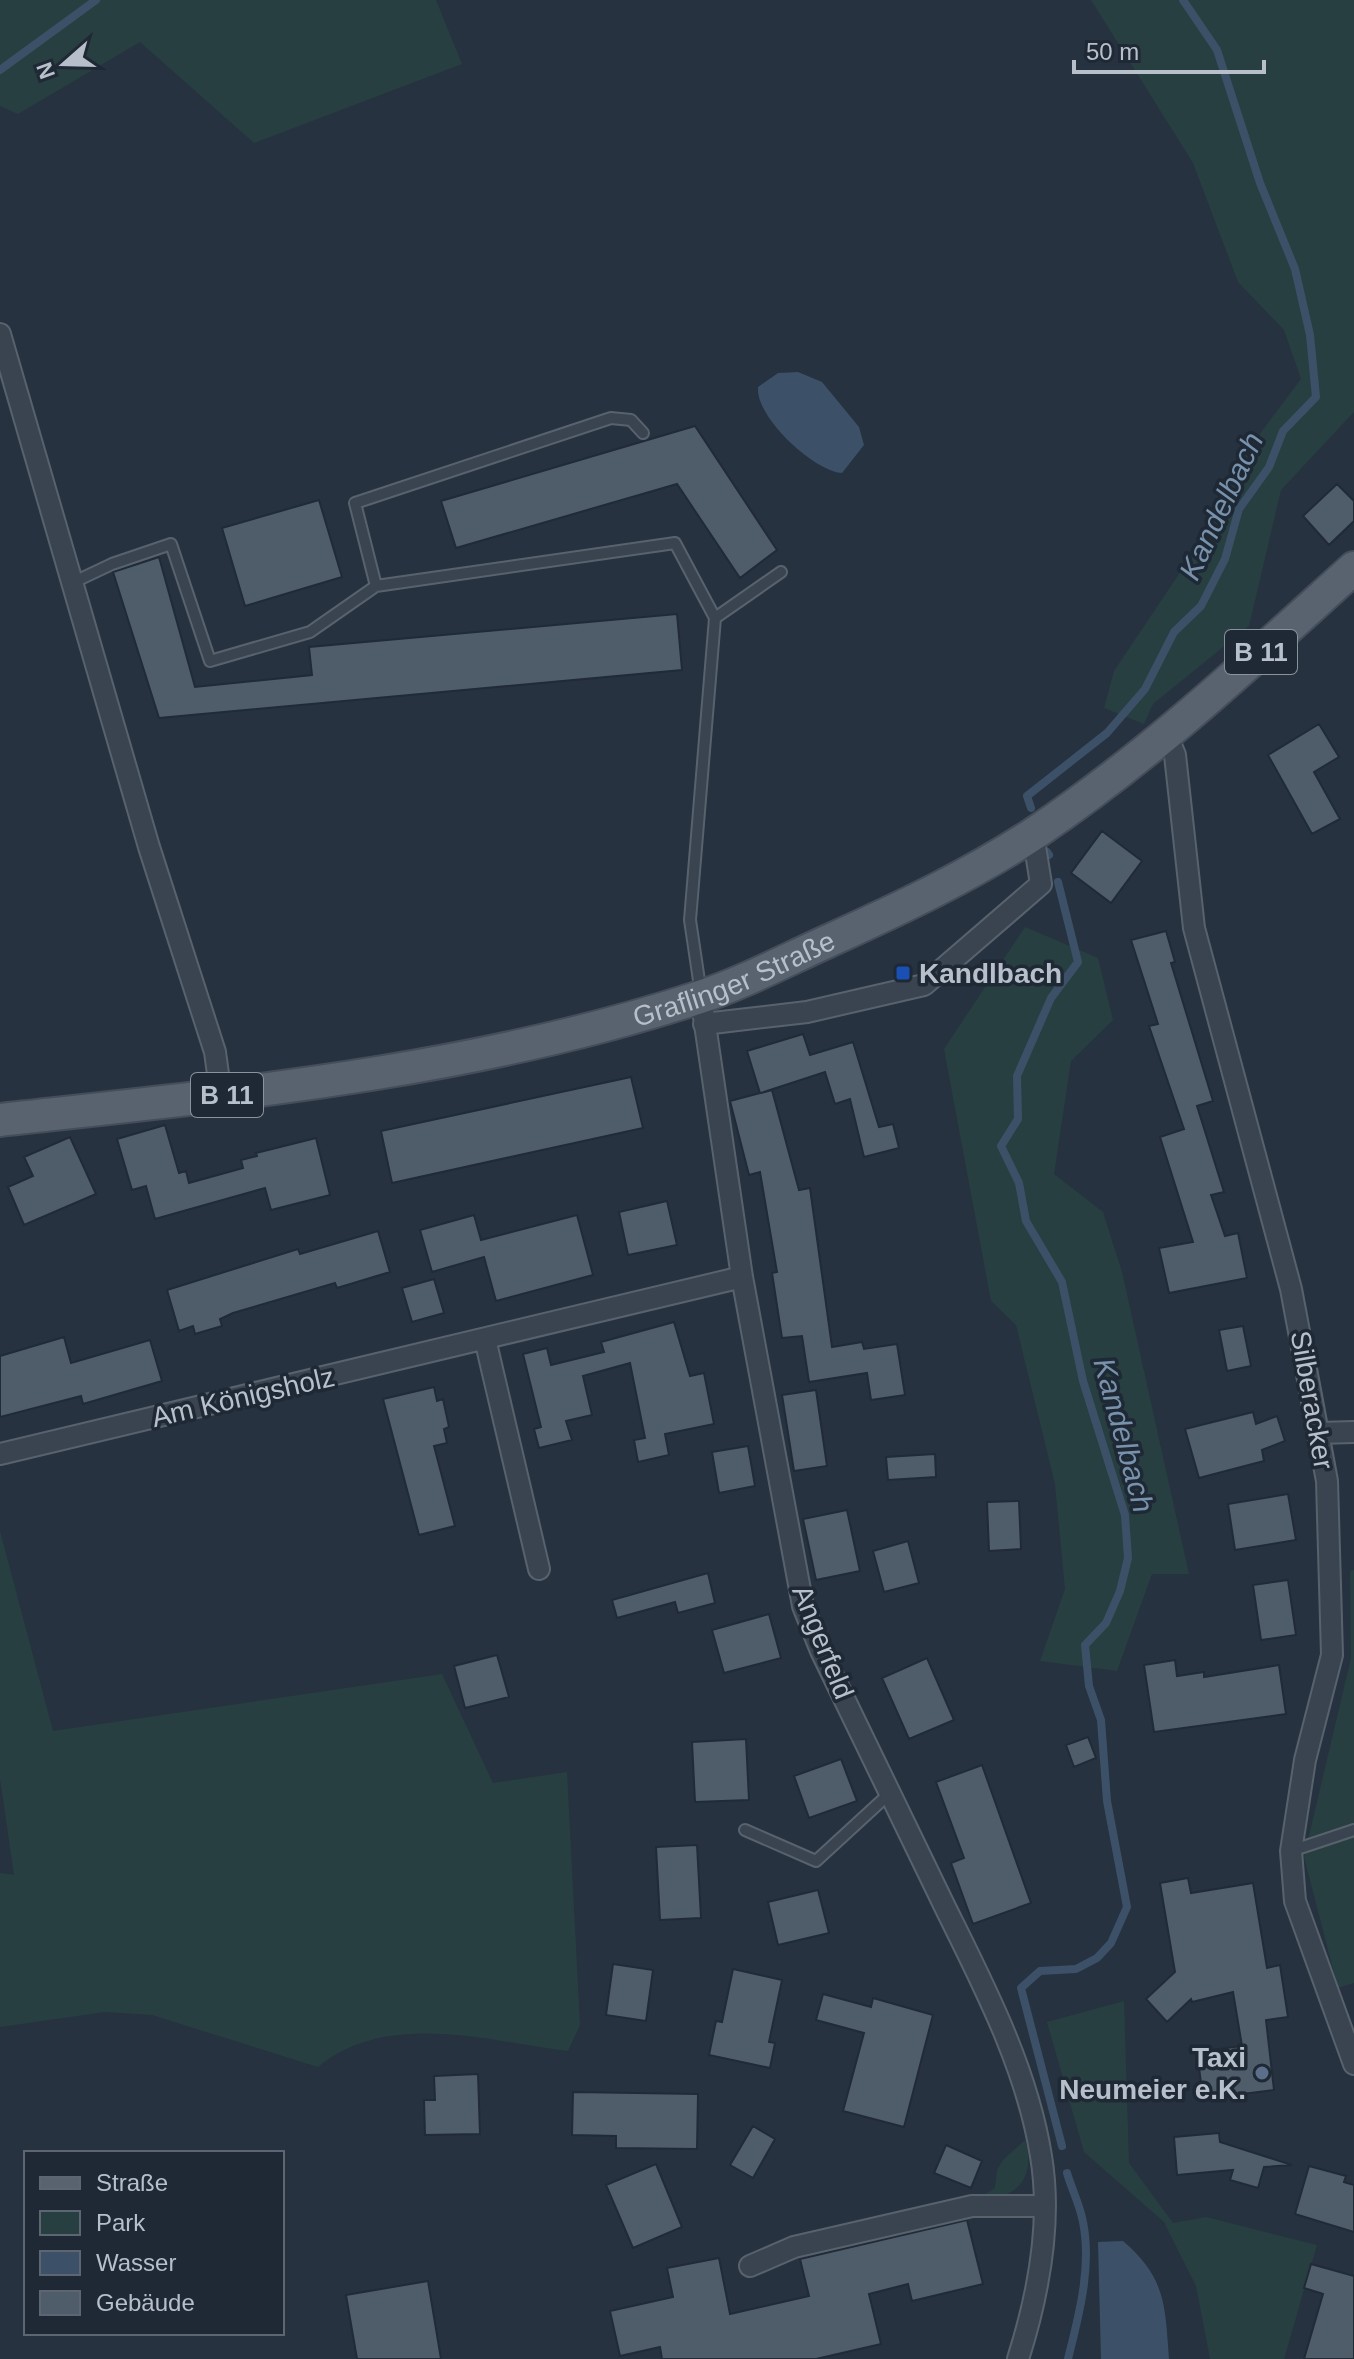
<svg xmlns="http://www.w3.org/2000/svg" width="1354" height="2359" viewBox="0 0 1354 2359" font-family="Arial,sans-serif">
	<style>
		.green { fill: #283f41 }
		.water { fill: #3c5168 }
		.lines { fill: none; stroke-linecap: round; stroke-linejoin: round }
		.stream { stroke: #3c5168; stroke-width: 8 }
		.building { fill: #4f5d6b; stroke: #212b37; stroke-width: 2 }
		.service-casing { stroke: #58626d; stroke-width: 14 }
		.minor-casing { stroke: #58626d; stroke-width: 24 }
		.primary-casing { stroke: #444d59; stroke-width: 36 }
		.service { stroke: #3a4450; stroke-width: 10 }
		.minor { stroke: #3a4450; stroke-width: 20 }
		.primary { stroke: #58636f; stroke-width: 32 }
		.transit-dot { fill: #1a4fb4; stroke: #1f2935; stroke-width: 3 }
		.service-dot { fill: #5c6f8a; stroke: #1f2935; stroke-width: 3 }
		.labels { text-anchor: middle; dominant-baseline: central; stroke-width: 7; stroke-linejoin: round; paint-order: stroke }
		.shield { fill: #1f2935; stroke: #89929d; stroke-width: 2 }
		.shield-label { font-size: 26px; font-weight: bold; fill: #b7bfca }
		.poi-label { font-size: 28px; font-weight: bold; fill: #b7bfca; stroke: #1f2935; text-anchor: start }
		.street-label { font-size: 28px; fill: #b7bfca; stroke: #1f2935 }
		.water-label { font-size: 30px; font-style: italic; fill: #7892ac; stroke: #1f2935 }
	</style>
	<rect width="100%" height="100%" fill="#263240"/>
	<path class="green" d="M 0,0 L 436,0 L 462,64 L 254,143 L 140,42 L 18,114 L 0,106 Z
		M 1091,0 L 1354,0 L 1354,412 L 1281,490 L 1249,626 L 1153,704 L 1144,724 L 1104,708 L 1114,671 L 1203,538 L 1229,475 L 1301,379 L 1284,330 L 1238,282 L 1193,163 Z
		M 1025,927 L 1098,958 L 1113,1020 L 1071,1061 L 1054,1174 L 1103,1212 L 1122,1272 L 1189,1574 L 1152,1574 L 1117,1671 L 1040,1661 L 1065,1589 L 1055,1484 L 1016,1325 L 991,1301 L 944,1049 Z
		M 0,1531 L 53,1731 L 442,1674 L 493,1783 L 567,1772 L 580,2025 L 568,2051 C 487,2041 387,2010 318,2067 L 152,2015 L 105,2012 L 0,2027 L 0,1873 L 14,1875 L 0,1779 Z
		M 1354,1570 L 1354,1983 L 1338,1988 L 1304,1857 L 1351,1658 L 1350,1571 Z
		M 1124,2001 L 1129,2163 L 1173,2223 L 1206,2217 L 1317,2245 L 1284,2359 L 1210,2359 L 1196,2286 L 1164,2222 L 1084,2152 L 1047,2022 Z
		M 1025,2140 C 1036,2174 1019,2199 983,2199 L 984,2195 L 995,2188 L 997,2170 L 1003,2160 Z"/>
	<path class="water" d="M 798,372 L 822,382 L 859,427 L 864,445 L 842,473 C 814,471 755,417 758,387 L 778,373 Z
		M 1123,2241 C 1166,2278 1165,2305 1169,2359 L 1101,2359 L 1098,2242 Z"/>
	<g class="lines">
		<path class="stream" d="M 0,70 L 96,0
			M 1031,808 L 1027,796 L 1107,733 L 1145,689 L 1174,632 L 1201,606 L 1225,559 L 1239,509 L 1269,467 L 1283,431 L 1316,397 L 1310,335 L 1295,269 L 1260,183 L 1217,50 L 1183,0
			M 1047,852 L 1049,855
			M 1058,882 L 1078,962 L 1051,998 L 1017,1076 L 1018,1119 L 1001,1146 L 1019,1183 L 1026,1221 L 1062,1282 L 1083,1381 L 1125,1515 L 1128,1558 L 1120,1591 L 1106,1623 L 1085,1645 L 1089,1686 L 1101,1720 L 1107,1801 L 1127,1907 L 1111,1943 L 1097,1958 L 1076,1969 L 1040,1971 L 1021,1988 L 1062,2146
			M 1067,2173 C 1072,2190 1080,2205 1083,2222 C 1092,2267 1079,2315 1068,2359"/>
	</g>
	<path class="building" d="M 695,426 L 777,550 L 740,578 L 677,484 L 456,548 L 441,501 Z
		M 1337,484 L 1354,501 L 1354,521 L 1329,545 L 1303,516 Z
		M 319,500 L 342,577 L 245,606 L 222,528 Z
		M 159,557 L 195,687 L 312,675 L 309,647 L 677,614 L 682,670 L 159,718 L 113,572 Z
		M 1319,724 L 1339,757 L 1314,772 L 1340,819 L 1312,834 L 1268,755 Z
		M 1102,831 L 1142,861 L 1111,903 L 1071,873 Z
		M 1166,931 L 1175,962 L 1171,963 L 1213,1101 L 1197,1106 L 1224,1192 L 1211,1195 L 1225,1236 L 1238,1233 L 1247,1278 L 1169,1293 L 1159,1248 L 1193,1242 L 1160,1137 L 1184,1129 L 1149,1026 L 1158,1024 L 1131,940 Z
		M 803,1034 L 810,1055 L 853,1042 L 879,1127 L 893,1124 L 899,1148 L 864,1157 L 850,1099 L 835,1104 L 825,1072 L 761,1093 L 772,1090 L 799,1190 L 810,1188 L 832,1347 L 862,1342 L 864,1349 L 897,1344 L 905,1395 L 871,1400 L 867,1373 L 809,1382 L 802,1336 L 782,1338 L 772,1273 L 777,1272 L 760,1172 L 749,1175 L 730,1101 L 760,1093 L 747,1051 Z
		M 631,1077 L 643,1128 L 392,1183 L 381,1131 Z
		M 165,1125 L 179,1173 L 186,1171 L 189,1183 L 243,1168 L 241,1160 L 257,1156 L 256,1153 L 316,1138 L 330,1195 L 271,1210 L 265,1188 L 155,1219 L 146,1186 L 132,1190 L 117,1139 Z
		M 70,1137 L 96,1194 L 24,1225 L 8,1187 L 33,1176 L 24,1157 Z
		M 667,1201 L 677,1245 L 628,1255 L 619,1212 Z
		M 474,1215 L 481,1240 L 577,1215 L 593,1275 L 496,1301 L 484,1257 L 432,1272 L 420,1230 Z
		M 378,1231 L 390,1272 L 337,1288 L 335,1283 L 233,1313 L 220,1319 L 222,1326 L 195,1334 L 193,1326 L 179,1331 L 167,1290 L 298,1249 L 300,1254 Z
		M 434,1279 L 444,1313 L 412,1322 L 402,1288 Z
		M 674,1322 L 690,1376 L 704,1373 L 714,1424 L 665,1434 L 669,1455 L 638,1462 L 634,1440 L 645,1438 L 630,1363 L 583,1376 L 592,1415 L 566,1421 L 572,1440 L 539,1448 L 534,1429 L 541,1427 L 523,1354 L 547,1348 L 551,1365 L 604,1352 L 601,1342 Z
		M 1243,1326 L 1251,1366 L 1227,1371 L 1219,1330 Z
		M 64,1337 L 71,1363 L 150,1340 L 162,1381 L 83,1404 L 81,1396 L 0,1417 L 0,1356 Z
		M 434,1387 L 437,1401 L 443,1399 L 449,1427 L 444,1429 L 447,1443 L 434,1446 L 455,1526 L 419,1535 L 383,1399 Z
		M 816,1390 L 827,1466 L 794,1471 L 782,1395 Z
		M 1253,1412 L 1256,1424 L 1277,1416 L 1285,1441 L 1262,1450 L 1264,1461 L 1199,1478 L 1185,1429 Z
		M 748,1446 L 755,1486 L 719,1493 L 712,1452 Z
		M 935,1454 L 936,1477 L 888,1480 L 886,1457 Z
		M 1288,1494 L 1296,1540 L 1235,1550 L 1228,1504 Z
		M 1019,1501 L 1021,1549 L 989,1551 L 987,1502 Z
		M 847,1510 L 860,1571 L 816,1580 L 803,1519 Z
		M 908,1541 L 919,1583 L 884,1592 L 873,1551 Z
		M 708,1573 L 715,1603 L 678,1613 L 675,1602 L 617,1618 L 612,1600 Z
		M 1288,1580 L 1296,1635 L 1261,1640 L 1253,1585 Z
		M 769,1614 L 781,1658 L 724,1673 L 712,1630 Z
		M 497,1655 L 509,1697 L 465,1708 L 454,1666 Z
		M 927,1658 L 954,1720 L 909,1739 L 882,1678 Z
		M 1175,1660 L 1177,1676 L 1204,1672 L 1204,1677 L 1279,1665 L 1286,1714 L 1154,1732 L 1144,1665 Z
		M 1088,1737 L 1096,1758 L 1074,1767 L 1066,1745 Z
		M 746,1739 L 749,1800 L 695,1802 L 692,1742 Z
		M 841,1759 L 857,1801 L 809,1818 L 794,1776 Z
		M 982,1765 L 1031,1903 L 973,1924 L 951,1863 L 964,1858 L 936,1782 Z
		M 697,1845 L 701,1918 L 660,1920 L 656,1847 Z
		M 1188,1878 L 1191,1893 L 1253,1883 L 1267,1968 L 1280,1965 L 1288,2017 L 1266,2020 L 1274,2090 L 1203,2099 L 1197,2052 L 1242,2046 L 1233,1992 L 1192,2002 L 1191,1999 L 1167,2022 L 1146,1999 L 1175,1972 L 1160,1883 Z
		M 818,1890 L 829,1933 L 778,1945 L 768,1902 Z
		M 613,1964 L 653,1970 L 646,2021 L 606,2015 Z
		M 733,1969 L 782,1980 L 769,2042 L 775,2043 L 770,2068 L 709,2055 L 716,2021 L 722,2022 Z
		M 823,1994 L 871,2007 L 873,1998 L 933,2015 L 904,2127 L 843,2111 L 864,2033 L 816,2020 Z
		M 478,2074 L 480,2134 L 425,2135 L 424,2100 L 435,2100 L 434,2076 Z
		M 573,2092 L 698,2094 L 697,2149 L 616,2148 L 616,2136 L 572,2135 Z
		M 753,2126 L 775,2139 L 753,2178 L 730,2165 Z
		M 1219,2133 L 1220,2142 L 1292,2165 L 1264,2167 L 1258,2188 L 1230,2180 L 1233,2170 L 1177,2175 L 1174,2137 Z
		M 946,2145 L 982,2161 L 971,2188 L 934,2173 Z
		M 656,2164 L 682,2227 L 633,2248 L 606,2185 Z
		M 1309,2166 L 1346,2176 L 1344,2182 L 1354,2185 L 1354,2232 L 1295,2214 Z
		M 967,2220 L 983,2284 L 912,2301 L 908,2284 L 869,2294 L 881,2344 L 816,2359 L 662,2359 L 660,2347 L 620,2356 L 610,2311 L 673,2297 L 667,2268 L 719,2258 L 730,2314 L 809,2296 L 800,2259 Z
		M 1311,2264 L 1354,2276 L 1354,2359 L 1304,2359 L 1323,2294 L 1304,2288 Z
		M 428,2281 L 441,2359 L 357,2359 L 346,2295 Z"/>
	<g class="lines">
		<g class="service-casing">
			<path id="service" d="M 74,582 L 112,564 L 171,544 L 210,661 L 310,632 L 376,586 L 675,543 L 715,618 L 690,920 L 701,994
				M 376,586 L 355,503 L 611,418 L 631,420 L 643,433
				M 715,618 L 781,572
				M 745,1830 L 816,1861 L 890,1793
				M 1291,1851 L 1354,1830"/>
		</g>
		<g class="minor-casing">
			<path id="minor" d="M 0,334 L 149,847 L 215,1052 L 221,1096
				M 1167,736 L 1175,755 L 1194,928 L 1291,1289 L 1327,1481 L 1332,1655 L 1305,1760 L 1291,1851 L 1295,1901 L 1354,2064
				M 701,997 L 742,1277 L 803,1606 L 821,1651 C 862,1736 904,1822 945,1907 C 984,1986 1027,2068 1041,2156 C 1052,2222 1038,2296 1018,2359
				M 704,1024 L 807,1012 L 924,985 L 1041,884 L 1033,834
				M 485,1339 L 539,1569
				M 1318,1433 L 1354,1432
				M 0,1454 L 742,1277
				M 750,2266 L 794,2247 L 972,2206 L 1044,2206"/>
		</g>
		<g class="primary-casing">
			<g id="primary">
				<path id="s1" d="M 0,1120 C 235,1094 471,1072 697,998 C 744,983 790,958 835,938 C 903,907 973,874 1035,833 C 1151,755 1251,661 1354,568"/>
			</g>
		</g>
		<use href="#service" class="service"/>
		<use href="#minor" class="minor"/>
		<use href="#primary" class="primary"/>
	</g>
	<rect class="transit-dot" x="895" y="965" width="16" height="16" rx="4"/>
	<circle class="service-dot" cx="1262" cy="2073" r="8"/>
	<g class="labels">
		<g class="shield">
			<rect x="1225" y="630" width="72" height="44" rx="6"/>
			<rect x="191" y="1073" width="72" height="44" rx="6"/>
		</g>
		<g class="shield-label">
			<text x="1261" y="652">B 11</text>
			<text x="227" y="1095">B 11</text>
		</g>
		<g class="poi-label">
			<text x="919" y="973">Kandlbach</text>
			<text x="1246" y="2057" text-anchor="end">Taxi<tspan x="1246" dy="32">Neumeier e.K.</tspan></text>
		</g>
		<g class="street-label">
			<text stroke="none"><textPath href="#s1" startOffset="750">Graflinger Straße</textPath></text>
			<text transform="translate(243 1397) rotate(-13)">Am Königsholz</text>
			<text transform="translate(1312 1400) rotate(80)">Silberacker</text>
			<text transform="translate(823 1642) rotate(68)">Angerfeld</text>
		</g>
		<g class="water-label">
			<text transform="translate(1221 506) rotate(-65)">Kandelbach</text>
			<text transform="translate(1124 1435) rotate(75)">Kandelbach</text>
		</g>
	</g>
	<rect x="24" y="2151" width="260" height="184" fill="#1f2935" stroke="#5c6571" stroke-width="2"/>
	<rect x="40" y="2177" width="40" height="12" fill="#58636f" stroke="#5c6571" stroke-width="2"/>
	<text x="96" y="2191" font-size="24" fill="#b7bfca">Straße</text>
	<rect x="40" y="2211" width="40" height="24" fill="#283f41" stroke="#5c6571" stroke-width="2"/>
	<text x="96" y="2231" font-size="24" fill="#b7bfca">Park</text>
	<rect x="40" y="2251" width="40" height="24" fill="#3c5168" stroke="#5c6571" stroke-width="2"/>
	<text x="96" y="2271" font-size="24" fill="#b7bfca">Wasser</text>
	<rect x="40" y="2291" width="40" height="24" fill="#4f5d6b" stroke="#5c6571" stroke-width="2"/>
	<text x="96" y="2311" font-size="24" fill="#b7bfca">Gebäude</text>
	<g transform="translate(64 64) rotate(250)" stroke="#1f2935" stroke-width="6" paint-order="stroke">
	<path d="M0-6L14 30L0 20L-14 30Z" fill="#b7bfca"/>
	<text y="-12" font-size="22" font-weight="bold" text-anchor="middle" fill="#b7bfca">N</text>
	</g>
	<path d="M1074 60v12h190v-12" fill="none" stroke="#b7bfca" stroke-width="4"/>
	<text x="1086" y="60" font-size="24" fill="#b7bfca" stroke="#1f2935" stroke-width="6" paint-order="stroke">50 m</text>
</svg>
